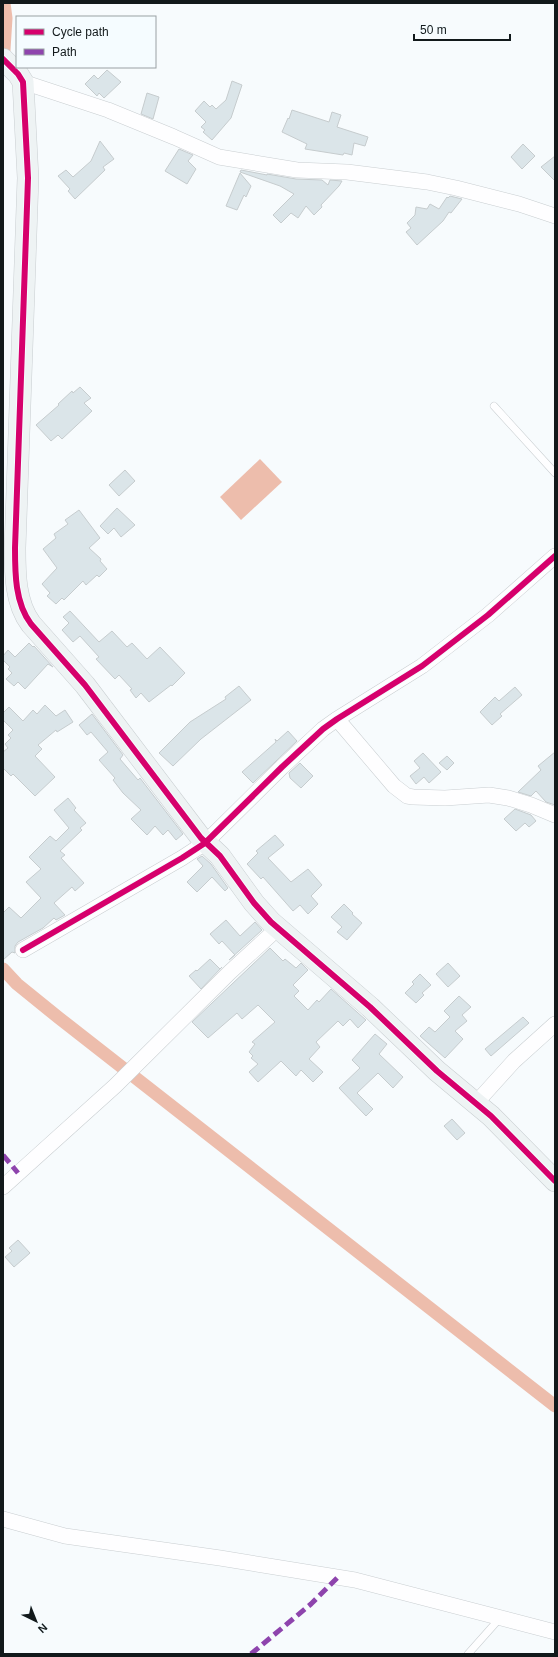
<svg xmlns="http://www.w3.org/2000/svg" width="558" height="1657" viewBox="0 0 558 1657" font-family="Arial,sans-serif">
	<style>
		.water { fill: #edbdac }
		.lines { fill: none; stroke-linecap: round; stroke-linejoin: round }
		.canal { stroke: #edbdac; stroke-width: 13 }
		.building { fill: #dbe5e9; stroke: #c6ccce }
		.lane-casing { stroke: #c9ced1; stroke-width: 8 }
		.street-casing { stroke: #c9ced1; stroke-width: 16 }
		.secondary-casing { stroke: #c9ced1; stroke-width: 22 }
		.lane { stroke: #fefeff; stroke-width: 7 }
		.street { stroke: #fefeff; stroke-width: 15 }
		.secondary { stroke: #eef3f4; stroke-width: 21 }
		.quiet { stroke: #8e44ad; stroke-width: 5; stroke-dasharray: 10 5; stroke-linecap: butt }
		.cycleway-casing { stroke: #f5fcff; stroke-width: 8 }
		.cycleway { stroke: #d6006c; stroke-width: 6 }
	</style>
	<rect width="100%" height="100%" fill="#f7fbfd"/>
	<path class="water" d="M 260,459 L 282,482 L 241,520 L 220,497 Z"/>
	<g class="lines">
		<path class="canal" d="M 3,65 L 6,18 L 4,3
			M 3,969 L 17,984 L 59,1018 L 555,1406"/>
	</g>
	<path class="building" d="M 107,70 L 121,82 L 104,98 L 99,93 L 97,96 L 85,84 L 94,75 L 98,79 Z
		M 232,81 L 242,85 L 231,118 L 212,140 L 203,132 L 205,130 L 201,127 L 206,122 L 195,111 L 204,101 L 210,107 L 212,105 L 216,109 L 226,100 Z
		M 147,93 L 159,97 L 153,119 L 141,114 Z
		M 292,110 L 329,122 L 332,112 L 341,115 L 337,127 L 368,137 L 365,146 L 354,143 L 352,155 L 344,153 L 343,155 L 305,149 L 307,144 L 282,132 L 288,118 L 289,119 Z
		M 100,141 L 114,159 L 103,167 L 105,170 L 75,199 L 68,191 L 70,189 L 58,176 L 66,170 L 73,177 L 91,161 Z
		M 523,144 L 535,156 L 522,169 L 511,157 Z
		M 179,149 L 193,155 L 188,161 L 196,169 L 187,184 L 165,171 Z
		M 555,156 L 555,181 L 541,167 Z
		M 241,170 L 267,175 L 267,174 L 296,179 L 322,180 L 328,185 L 330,180 L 342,181 L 339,186 L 321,205 L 322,207 L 314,215 L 306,206 L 298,218 L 291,213 L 281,223 L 273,215 L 294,194 L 280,186 L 240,172 Z
		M 240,173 L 251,186 L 246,197 L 244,195 L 237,210 L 226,206 Z
		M 450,196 L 462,199 L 451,213 L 449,212 L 443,221 L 417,245 L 406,232 L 411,228 L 407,223 L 415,215 L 416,207 L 427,209 L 430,204 L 439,209 L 447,197 L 448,198 Z
		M 80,387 L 91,398 L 84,403 L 92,411 L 62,439 L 58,435 L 51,441 L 36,425 L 59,405 L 58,404 L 72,391 L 73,393 Z
		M 125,470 L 135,481 L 119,496 L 109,485 Z
		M 117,508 L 135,525 L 121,537 L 114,528 L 108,534 L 100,526 Z
		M 79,510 L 100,538 L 89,548 L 101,559 L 100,561 L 107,569 L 99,577 L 97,575 L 86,585 L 83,581 L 64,600 L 62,598 L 56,604 L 47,596 L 50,593 L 42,584 L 57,568 L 43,549 L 56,538 L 54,534 L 68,524 L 65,520 Z
		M 70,611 L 99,642 L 112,631 L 127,647 L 132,643 L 147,659 L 160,647 L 185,673 L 172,686 L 171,685 L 149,702 L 141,693 L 136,698 L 130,690 L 132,689 L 119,675 L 115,679 L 96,659 L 99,657 L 80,636 L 73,642 L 62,630 L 69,623 L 63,617 Z
		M 29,643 L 33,647 L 34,646 L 53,667 L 48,664 L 25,689 L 18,682 L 14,686 L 6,679 L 12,673 L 8,669 L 10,667 L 3,660 L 3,656 L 8,650 L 15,657 Z
		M 239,686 L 251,700 L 201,739 L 173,766 L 159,753 L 190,722 L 226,699 L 225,697 Z
		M 515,687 L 522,695 L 500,714 L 502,716 L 492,725 L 480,712 L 495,697 L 499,701 Z
		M 45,705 L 56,716 L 65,710 L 73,722 L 57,732 L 56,730 L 38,745 L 42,749 L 35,756 L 55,777 L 35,796 L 13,774 L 11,776 L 3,768 L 3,752 L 8,748 L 5,744 L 11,738 L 8,735 L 13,730 L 3,720 L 3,713 L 9,707 L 23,721 L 33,710 L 37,714 Z
		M 92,714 L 123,755 L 120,759 L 138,780 L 140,778 L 183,834 L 176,840 L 168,830 L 163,835 L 155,826 L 147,835 L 131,819 L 141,810 L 123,793 L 113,780 L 115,778 L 99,760 L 108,752 L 91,732 L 87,735 L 79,725 Z
		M 288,731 L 297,741 L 253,783 L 242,772 L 276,742 L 275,739 L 277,741 Z
		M 555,752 L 555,805 L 546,802 L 536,791 L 531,796 L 518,792 L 541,770 L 538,766 Z
		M 423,753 L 441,772 L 429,783 L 424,777 L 416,784 L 410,776 L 420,768 L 414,761 Z
		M 447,756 L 454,763 L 447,770 L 439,763 Z
		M 300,763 L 313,776 L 301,788 L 290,778 L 289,773 Z
		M 68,798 L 76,808 L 74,810 L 86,823 L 80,828 L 82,830 L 60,851 L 65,855 L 61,858 L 84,883 L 75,891 L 72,887 L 54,903 L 65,915 L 56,920 L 54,918 L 43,928 L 18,942 L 15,946 L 15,953 L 12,952 L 3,960 L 3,913 L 9,907 L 21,918 L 41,898 L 26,882 L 41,869 L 29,857 L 50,836 L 56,841 L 69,828 L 54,810 Z
		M 515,809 L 531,815 L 536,821 L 529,827 L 525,823 L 516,831 L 504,819 Z
		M 275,835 L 284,845 L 268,858 L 291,882 L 308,869 L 322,885 L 311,896 L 318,904 L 308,914 L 300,905 L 293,911 L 263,877 L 261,879 L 247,864 L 258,853 L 256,851 Z
		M 202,856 L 211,864 L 228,888 L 225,891 L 212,877 L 197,892 L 187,882 L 203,866 L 197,859 Z
		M 344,904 L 353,913 L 352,914 L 362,923 L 347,940 L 337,932 L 342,927 L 331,917 Z
		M 226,920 L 240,936 L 255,922 L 262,930 L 229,960 L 235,955 L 222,941 L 219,944 L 210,934 Z
		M 270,948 L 283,961 L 285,959 L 296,968 L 301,963 L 308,970 L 293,985 L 299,991 L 294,996 L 308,1010 L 317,1000 L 319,1002 L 331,989 L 366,1020 L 358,1028 L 350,1019 L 343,1026 L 338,1021 L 316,1042 L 320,1047 L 309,1059 L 323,1072 L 313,1082 L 301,1070 L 296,1076 L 281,1061 L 258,1082 L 249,1072 L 258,1064 L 251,1058 L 253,1056 L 249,1052 L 255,1044 L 252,1042 L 275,1022 L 258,1005 L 242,1019 L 237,1013 L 208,1038 L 192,1022 Z
		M 210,959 L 220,969 L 222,967 L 201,989 L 189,976 L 196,970 L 197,971 Z
		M 448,963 L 460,976 L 448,987 L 436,974 Z
		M 420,974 L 431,985 L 422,993 L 424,995 L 416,1003 L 405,993 L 414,984 L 412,982 Z
		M 459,996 L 471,1007 L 462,1015 L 467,1021 L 455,1031 L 463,1039 L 445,1058 L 420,1036 L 429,1027 L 435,1032 L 450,1017 L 444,1011 Z
		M 523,1017 L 529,1023 L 491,1056 L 485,1049 Z
		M 375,1034 L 387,1044 L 379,1054 L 403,1077 L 393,1088 L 378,1073 L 357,1093 L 373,1109 L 366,1116 L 339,1088 L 360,1068 L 352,1060 Z
		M 452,1119 L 465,1133 L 457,1140 L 444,1126 Z
		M 18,1240 L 30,1253 L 14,1267 L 5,1257 L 12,1251 L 9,1248 Z"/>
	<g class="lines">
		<g class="lane-casing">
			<path id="lane" d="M 494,406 L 555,473
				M 468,1654 L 500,1618"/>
		</g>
		<g class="street-casing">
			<path id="street" d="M 23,82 L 108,110 L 174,137 L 219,157 L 297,170 L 347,172 L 427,182 L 456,188 L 519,204 L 555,216
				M 337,719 L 394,786 L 407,796 L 413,797 L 445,798 L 489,795 L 508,798 L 531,805 L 555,815
				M 23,950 L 182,858 L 205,843 L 282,767 L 323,729 L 337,719 L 422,666 L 488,615 L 555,556
				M 476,1103 L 514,1061 L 555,1024
				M 3,1187 L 115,1086 L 230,972 L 278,928
				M 3,1519 L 65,1536 L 220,1558 L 355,1580 L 555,1632"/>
		</g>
		<g class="secondary-casing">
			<path id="secondary" d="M 3,59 L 18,74 L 23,82 L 28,178 L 15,548 C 15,573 15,603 31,624 L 85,685 L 201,838 L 220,856 L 254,903 L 271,922 L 370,1007 L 437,1071 L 491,1116 L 555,1181"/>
		</g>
		<use href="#lane" class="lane"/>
		<use href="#street" class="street"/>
		<use href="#secondary" class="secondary"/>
		<path class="quiet" d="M 3,1155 L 18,1173
			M 251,1654 L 311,1604 L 338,1577"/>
		<g class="cycleway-casing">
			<path id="cycleway" d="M 3,59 L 18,74 L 23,82 L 28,178 L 15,548 C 15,573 15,603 31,624 L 85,685 L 201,838 L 220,856 L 254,903 L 271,922 L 370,1007 L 437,1071 L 491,1116 L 555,1181
				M 23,950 L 182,858 L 205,843 L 282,767 L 323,729 L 337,719 L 422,666 L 488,615 L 555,556"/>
		</g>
		<use href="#cycleway" class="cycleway"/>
	</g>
	<rect width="558" height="1657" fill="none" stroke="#12191b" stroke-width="8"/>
	<rect x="16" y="16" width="140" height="52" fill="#f5fcff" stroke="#9aa1a4"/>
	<rect x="24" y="29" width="20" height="6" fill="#d6006c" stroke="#9aa1a4"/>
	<text x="52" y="36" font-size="12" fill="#12191b">Cycle path</text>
	<rect x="24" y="49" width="20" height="6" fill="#8e44ad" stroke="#9aa1a4"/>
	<text x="52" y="56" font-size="12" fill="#12191b">Path</text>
	<g transform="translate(36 1621) rotate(137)" stroke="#f5fcff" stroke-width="3" paint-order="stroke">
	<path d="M0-3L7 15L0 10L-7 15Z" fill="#12191b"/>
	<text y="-6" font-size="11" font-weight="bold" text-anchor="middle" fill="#12191b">N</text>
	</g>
	<path d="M414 34v6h96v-6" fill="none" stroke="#12191b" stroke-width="2"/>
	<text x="420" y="34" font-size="12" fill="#12191b" stroke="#f5fcff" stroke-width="3" paint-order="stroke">50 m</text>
</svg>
